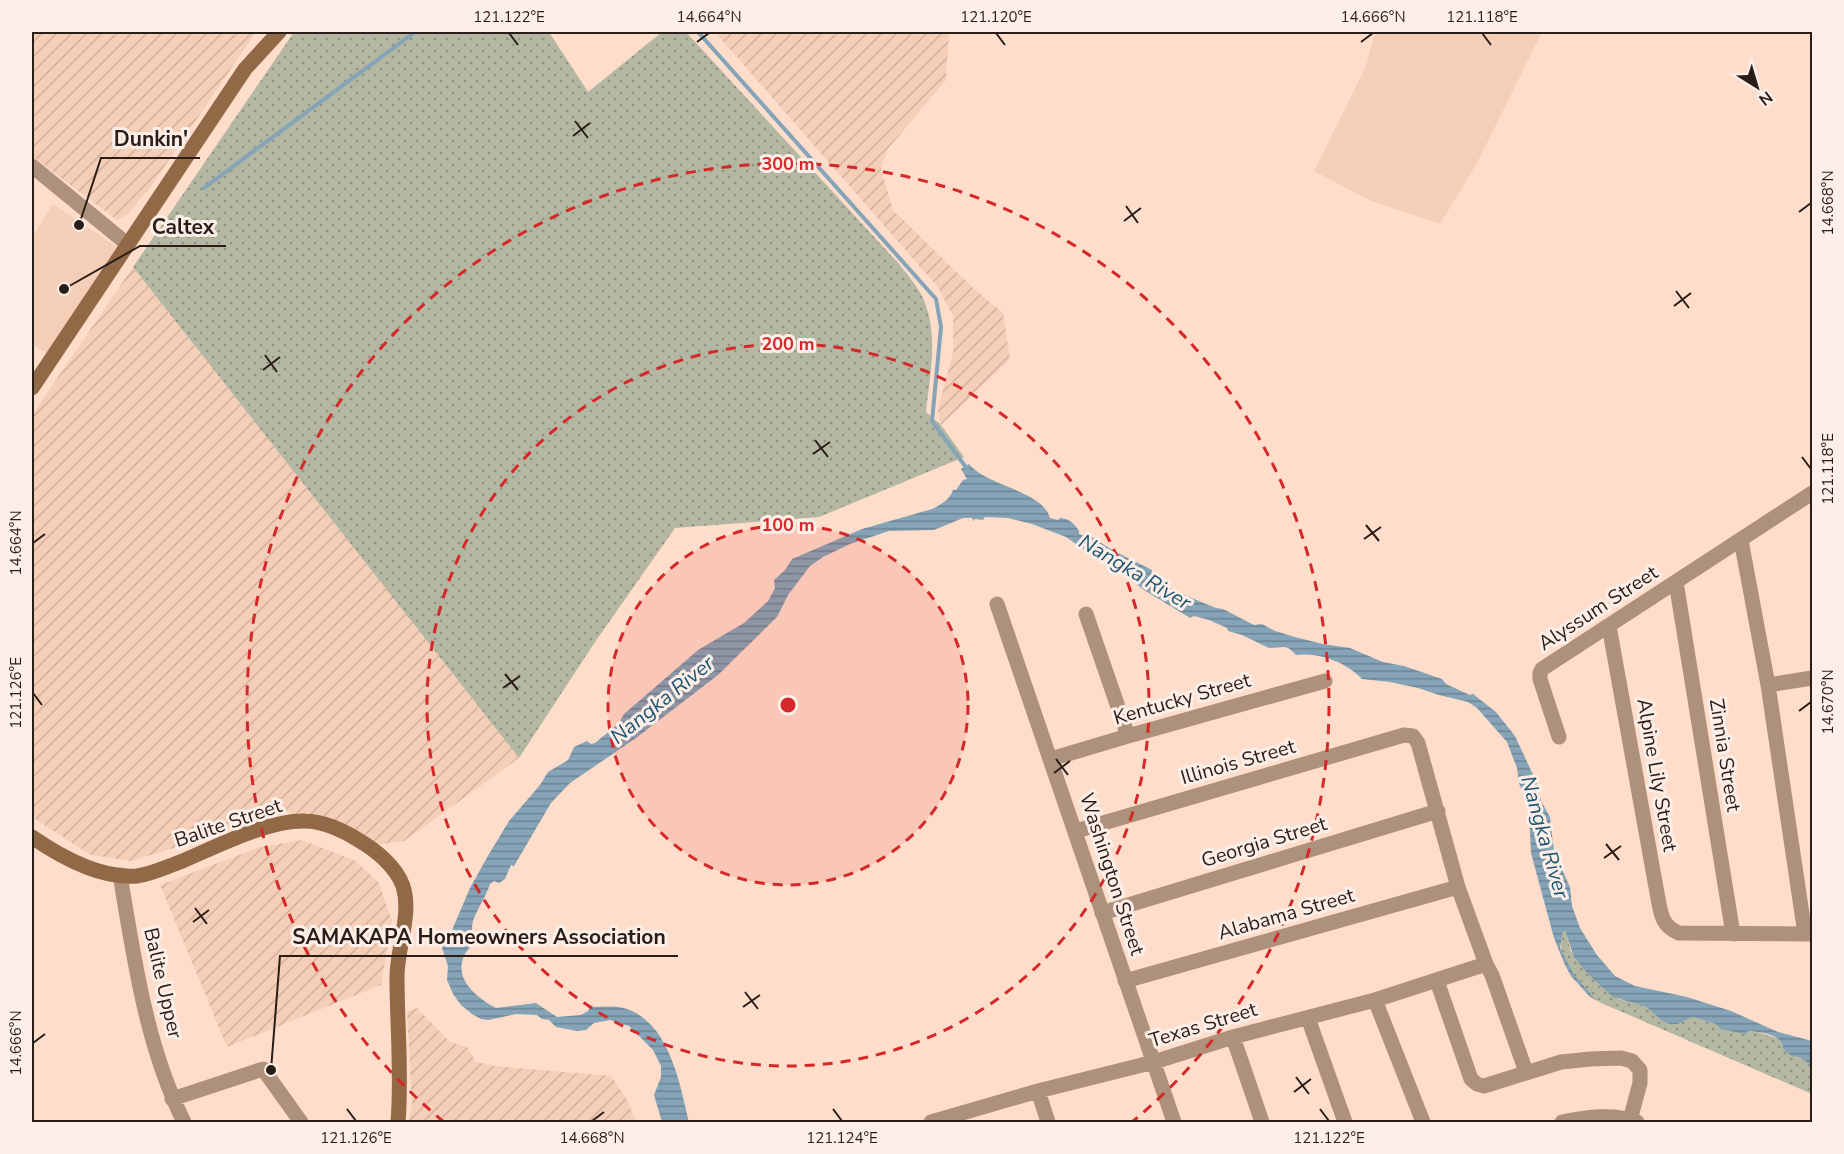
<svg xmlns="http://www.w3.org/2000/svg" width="1844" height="1154" viewBox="0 0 1844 1154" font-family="'Nunito Sans',sans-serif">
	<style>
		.built { fill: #f5ceb8 }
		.industrial { fill: url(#industrial-furrows) }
		.grass { fill: url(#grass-dots) }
		.water { fill: url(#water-rules) }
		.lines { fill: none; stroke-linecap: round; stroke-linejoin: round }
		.stream { stroke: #85a4b7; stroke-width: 4 }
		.minor { stroke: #ae917b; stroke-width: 15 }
		.secondary { stroke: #926947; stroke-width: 15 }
		.ticks { fill: none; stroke: #291d17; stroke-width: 2 }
		.ring { fill: none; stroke: #d62828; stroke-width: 3; stroke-dasharray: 10 8 }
		.labels { text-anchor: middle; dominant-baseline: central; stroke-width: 6; stroke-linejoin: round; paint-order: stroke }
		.street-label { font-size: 20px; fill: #291d17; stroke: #fdefe8 }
		.water-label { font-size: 21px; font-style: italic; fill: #1e5672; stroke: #fdefe8 }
		.centre { fill: #d62828; stroke: #fdefe8; stroke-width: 3 }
		.ring-label { font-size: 18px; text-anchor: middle; font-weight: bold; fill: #d62828; stroke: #fdefe8; stroke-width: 6; stroke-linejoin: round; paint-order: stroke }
		.leader { fill: none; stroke: #291d17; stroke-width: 2 }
		.callout-dot { fill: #291d17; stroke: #fdefe8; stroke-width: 2 }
		.callout-label { font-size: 21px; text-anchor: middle; font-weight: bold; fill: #291d17; stroke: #fdefe8; stroke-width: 6; stroke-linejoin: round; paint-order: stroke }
		.neatline { fill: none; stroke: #291d17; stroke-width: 2 }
		.ticks-label { font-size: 15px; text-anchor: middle; fill: #291d17 }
	</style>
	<defs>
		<pattern id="industrial-furrows" width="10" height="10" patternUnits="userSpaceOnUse" patternTransform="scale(1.5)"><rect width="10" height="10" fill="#f5ceb8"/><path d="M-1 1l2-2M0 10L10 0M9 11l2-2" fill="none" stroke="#d2b09d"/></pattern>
		<pattern id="grass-dots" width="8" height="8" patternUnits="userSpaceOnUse" patternTransform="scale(1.5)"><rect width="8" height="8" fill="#b4b7a1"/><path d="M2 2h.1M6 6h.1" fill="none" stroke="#929482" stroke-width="1.8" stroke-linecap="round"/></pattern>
		<pattern id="water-rules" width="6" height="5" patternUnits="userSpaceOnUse" patternTransform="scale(1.5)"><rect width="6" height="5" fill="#85a4b7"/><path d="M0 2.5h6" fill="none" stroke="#6d8594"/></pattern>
	</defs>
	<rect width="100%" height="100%" fill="#ffddcb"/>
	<path class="built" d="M 1375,32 L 1542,32 L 1477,163 L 1440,224 L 1371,201 L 1314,171 L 1366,66 Z
		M 53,204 L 117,247 L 47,354 L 32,344 L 32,237 Z"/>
	<path class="industrial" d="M 32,32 L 256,32 L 150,188 L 127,215 L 117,220 L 32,156 Z
		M 715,32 L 949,32 L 946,80 L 887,150 L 881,169 L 893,210 L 973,288 L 1003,313 L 1010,359 L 941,425 L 938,410 L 953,352 L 953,316 L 937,286 Z
		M 133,267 L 519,758 L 404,841 L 374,845 L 326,823 L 277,809 L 177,847 L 131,861 L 91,855 L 32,817 L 32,415 Z
		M 302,840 L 356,861 L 379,883 L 392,921 L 381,985 L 227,1047 L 160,885 L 257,848 Z
		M 417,1008 L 450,1042 L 467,1047 L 476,1062 L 494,1066 L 611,1076 L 628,1101 L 636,1122 L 408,1122 L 412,1105 L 407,1011 Z"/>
	<path class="grass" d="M 294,32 L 549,32 L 588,92 L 662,32 L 686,32 L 899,264 C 906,273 915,283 921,294 C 940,331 930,373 926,412 L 941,425 L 964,457 L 819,517 L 675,528 L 595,642 L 519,758 L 133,267 Z
		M 1562,931 L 1565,931 L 1571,951 L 1618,999 L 1648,1007 L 1662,1021 L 1669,1024 L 1678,1024 L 1693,1017 L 1717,1024 L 1718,1028 L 1757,1032 L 1780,1039 L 1796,1058 L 1801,1057 L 1812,1066 L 1812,1094 L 1599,1002 C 1582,990 1568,970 1561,950 C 1560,944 1563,937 1562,931 Z"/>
	<path class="water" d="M 969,464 C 988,487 1042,490 1050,518 L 1058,520 L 1060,518 C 1070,519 1074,523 1079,531 L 1079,534 L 1085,536 L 1087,534 L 1114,551 L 1152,570 L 1151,578 L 1182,594 L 1216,608 L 1223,609 L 1254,625 L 1262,624 L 1275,631 L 1295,637 L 1323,644 L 1350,648 L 1383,662 L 1404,666 L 1442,679 L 1446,684 L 1470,695 L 1473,694 L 1496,712 L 1515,736 L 1536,781 L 1541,801 L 1550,817 L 1554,852 L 1570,887 L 1572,906 L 1580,928 L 1597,955 L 1615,976 L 1635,986 L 1687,997 L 1731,1011 L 1778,1032 L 1812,1041 L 1812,1066 L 1801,1058 L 1792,1056 L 1783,1049 C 1784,1034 1760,1032 1748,1031 L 1746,1034 L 1720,1029 L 1716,1024 L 1693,1017 L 1678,1024 L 1669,1024 L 1662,1021 L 1647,1007 L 1613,997 L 1589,975 L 1574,957 L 1565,931 L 1563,931 L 1560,948 L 1574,975 L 1597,1001 L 1590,997 L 1571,976 L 1565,965 L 1554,938 L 1531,853 L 1529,808 L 1519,783 L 1517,768 L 1507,742 L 1477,708 L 1468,702 L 1439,695 L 1418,688 L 1390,682 L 1362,679 C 1346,662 1319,652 1296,655 L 1290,649 L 1285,647 L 1269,648 L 1242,635 L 1228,631 L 1227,628 L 1209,620 L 1194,616 L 1190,618 L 1144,590 L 1123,574 L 1113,562 L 1082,548 L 1066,537 L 1032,524 L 1008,518 L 985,517 L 983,520 L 975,519 L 973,521 L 972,518 L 963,518 L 934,530 L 889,531 L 850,544 L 823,557 L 810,566 L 788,595 L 777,617 L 718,675 L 636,738 L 570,783 L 551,803 L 514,866 L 511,865 L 505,879 L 499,883 L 494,881 L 490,884 C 486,897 478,907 473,921 C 471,928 473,934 471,941 L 473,943 C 470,948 464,953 463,959 C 455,981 479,999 496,1008 L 536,1003 L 557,1017 L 581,1015 L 588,1011 L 590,1007 C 602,1007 615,1005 627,1009 C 670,1024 680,1085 689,1122 L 662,1122 L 654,1095 L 661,1077 L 661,1066 L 653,1050 L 629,1026 L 610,1020 L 594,1023 L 586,1030 L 577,1031 L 556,1027 L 549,1020 L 542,1019 L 537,1015 L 516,1014 L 489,1020 L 481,1019 L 472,1014 L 461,1005 L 453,994 L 447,980 L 448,966 L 442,948 L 443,942 L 452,930 L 470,888 L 489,854 L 509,821 L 540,785 L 548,772 L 568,760 L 574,747 L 587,741 L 591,744 L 595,743 L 618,724 L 624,714 L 698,650 L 744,623 L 768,601 L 775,588 L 774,580 L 785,570 L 792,559 L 862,529 L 932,509 C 941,505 950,499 953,490 L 956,490 L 963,480 L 967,479 L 961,469 Z"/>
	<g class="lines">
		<path class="stream" d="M 698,32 L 936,299 L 941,327 L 932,421 L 968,470
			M 204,188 L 415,32"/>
		<path class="minor" d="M 32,166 L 126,243
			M 1741,540 L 1768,685 L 1805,934
			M 1676,582 L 1733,934
			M 997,604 L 1174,1122
			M 1086,614 L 1128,736
			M 1609,626 L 1657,893 C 1661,912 1660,925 1679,933 L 1812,934
			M 1768,685 L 1812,678
			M 1559,737 L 1540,679 L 1540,673 L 1542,669 L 1812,493
			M 1051,759 L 1128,736 L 1325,681
			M 1076,831 L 1404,735 L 1413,736 L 1418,743 L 1458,887 L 1486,964 L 1492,975 L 1526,1072
			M 120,875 C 134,958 146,1046 184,1122
			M 1102,913 L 1438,811
			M 1125,981 L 1458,887
			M 1437,981 L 1471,1079 L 1477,1084 L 1484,1086 L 1561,1062 L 1591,1059 L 1621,1058 L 1632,1061 L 1640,1070 L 1640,1083 L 1630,1120
			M 1375,1000 L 1423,1122
			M 1308,1018 L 1345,1122
			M 1233,1037 L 1262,1122
			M 1038,1091 L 1048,1122
			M 172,1099 L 263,1069 L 301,1122
			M 931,1122 L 1038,1091 L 1154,1062 L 1233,1037 L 1375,1000 L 1486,964
			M 1562,1122 C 1586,1117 1614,1113 1637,1122"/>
		<path class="secondary" d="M 32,388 L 245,69 L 279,32
			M 32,837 C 61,857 100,879 137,876 C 151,874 166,867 180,862 C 216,847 267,820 305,821 C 323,821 345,831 360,841 C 377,851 396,867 403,886 C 412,915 397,947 397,977 C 397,1025 402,1074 398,1122"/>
	</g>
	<path class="ticks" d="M 509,33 L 518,45M 996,33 L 1005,45M 1482,33 L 1491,45M 697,42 L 709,33M 1361,42 L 1373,33M 575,121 L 588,138M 573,136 L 590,123M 1126,206 L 1138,223M 1799,212 L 1811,203M 1124,221 L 1141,208M 1676,291 L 1689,308M 1674,306 L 1691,293M 265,355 L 277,372M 263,370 L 280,357M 815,440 L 828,457M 813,454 L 830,442M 1802,457 L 1811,469M 1366,525 L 1379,541M 1364,539 L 1381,527M 33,543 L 45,534M 505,674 L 518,690M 503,688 L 520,676M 33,693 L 42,705M 1799,711 L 1811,702M 1056,759 L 1068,775M 1054,773 L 1070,761M 1606,844 L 1619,860M 1604,858 L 1621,846M 195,908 L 207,924M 193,922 L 209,910M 745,992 L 758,1009M 743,1007 L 760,995M 33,1043 L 45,1034M 1296,1077 L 1309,1094M 1294,1092 L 1311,1079M 347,1109 L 356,1121M 833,1109 L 842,1121M 1320,1109 L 1329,1121M 592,1121 L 604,1112"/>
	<circle cx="788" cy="705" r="180" fill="#d62828" fill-opacity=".12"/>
	<g class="ring">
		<circle cx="788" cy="705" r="180"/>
		<circle cx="788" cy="705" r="361"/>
		<path d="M444 1122A541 541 0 1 1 1132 1122"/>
	</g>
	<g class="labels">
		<g class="street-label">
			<text transform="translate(1598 608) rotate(-33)">Alyssum Street</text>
			<text transform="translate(1182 699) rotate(-16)">Kentucky Street</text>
			<text transform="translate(1725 755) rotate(81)">Zinnia Street</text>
			<text transform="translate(1238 762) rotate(-16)">Illinois Street</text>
			<text transform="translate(1657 775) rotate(80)">Alpine Lily Street</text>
			<text transform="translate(228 823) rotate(-19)">Balite Street</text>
			<text transform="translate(1264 842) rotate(-17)">Georgia Street</text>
			<text transform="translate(1112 874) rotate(72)">Washington Street</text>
			<text transform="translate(1286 914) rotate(-16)">Alabama Street</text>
			<text transform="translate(163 983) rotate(77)">Balite Upper</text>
			<text transform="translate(1203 1025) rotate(-17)">Texas Street</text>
		</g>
		<g class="water-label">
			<text transform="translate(1135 572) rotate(31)">Nangka River</text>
			<text transform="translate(662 700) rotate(-39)">Nangka River</text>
			<text transform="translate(1545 837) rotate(74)">Nangka River</text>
		</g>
	</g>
	<circle cx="788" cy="705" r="9" class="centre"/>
	<g class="ring-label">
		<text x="788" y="170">300 m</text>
		<text x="788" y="350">200 m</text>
		<text x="788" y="531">100 m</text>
	</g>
	<path class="leader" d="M79 225L101 158H200M64 289L140 246H226M271 1070L280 956H678"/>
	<g class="callout-dot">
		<circle cx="79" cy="225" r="6"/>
		<circle cx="64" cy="289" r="6"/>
		<circle cx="271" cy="1070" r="6"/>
	</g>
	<g class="callout-label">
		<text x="151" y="146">Dunkin'</text>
		<text x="183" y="234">Caltex</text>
		<text x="479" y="944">SAMAKAPA Homeowners Association</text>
	</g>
	<rect width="1844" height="1154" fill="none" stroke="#fdefe8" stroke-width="66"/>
	<g transform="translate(1757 87) rotate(143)" stroke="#fdefe8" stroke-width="4.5" paint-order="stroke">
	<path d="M0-4.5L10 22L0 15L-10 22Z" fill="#291d17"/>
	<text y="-9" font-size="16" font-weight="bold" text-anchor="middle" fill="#291d17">N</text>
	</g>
	<rect x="33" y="33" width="1778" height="1088" class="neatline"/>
	<g class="ticks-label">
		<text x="509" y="22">121.122°E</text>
		<text x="709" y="22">14.664°N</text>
		<text x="996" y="22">121.120°E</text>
		<text x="1373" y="22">14.666°N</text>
		<text x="1482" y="22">121.118°E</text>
		<text transform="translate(1828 203) rotate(-90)" y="5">14.668°N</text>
		<text transform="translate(1828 469) rotate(-90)" y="5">121.118°E</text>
		<text transform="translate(16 543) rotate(-90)" y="5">14.664°N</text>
		<text transform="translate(16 693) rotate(-90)" y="5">121.126°E</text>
		<text transform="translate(1828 702) rotate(-90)" y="5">14.670°N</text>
		<text transform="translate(16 1043) rotate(-90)" y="5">14.666°N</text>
		<text x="356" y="1143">121.126°E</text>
		<text x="592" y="1143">14.668°N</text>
		<text x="842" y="1143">121.124°E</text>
		<text x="1329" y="1143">121.122°E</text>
	</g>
</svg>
